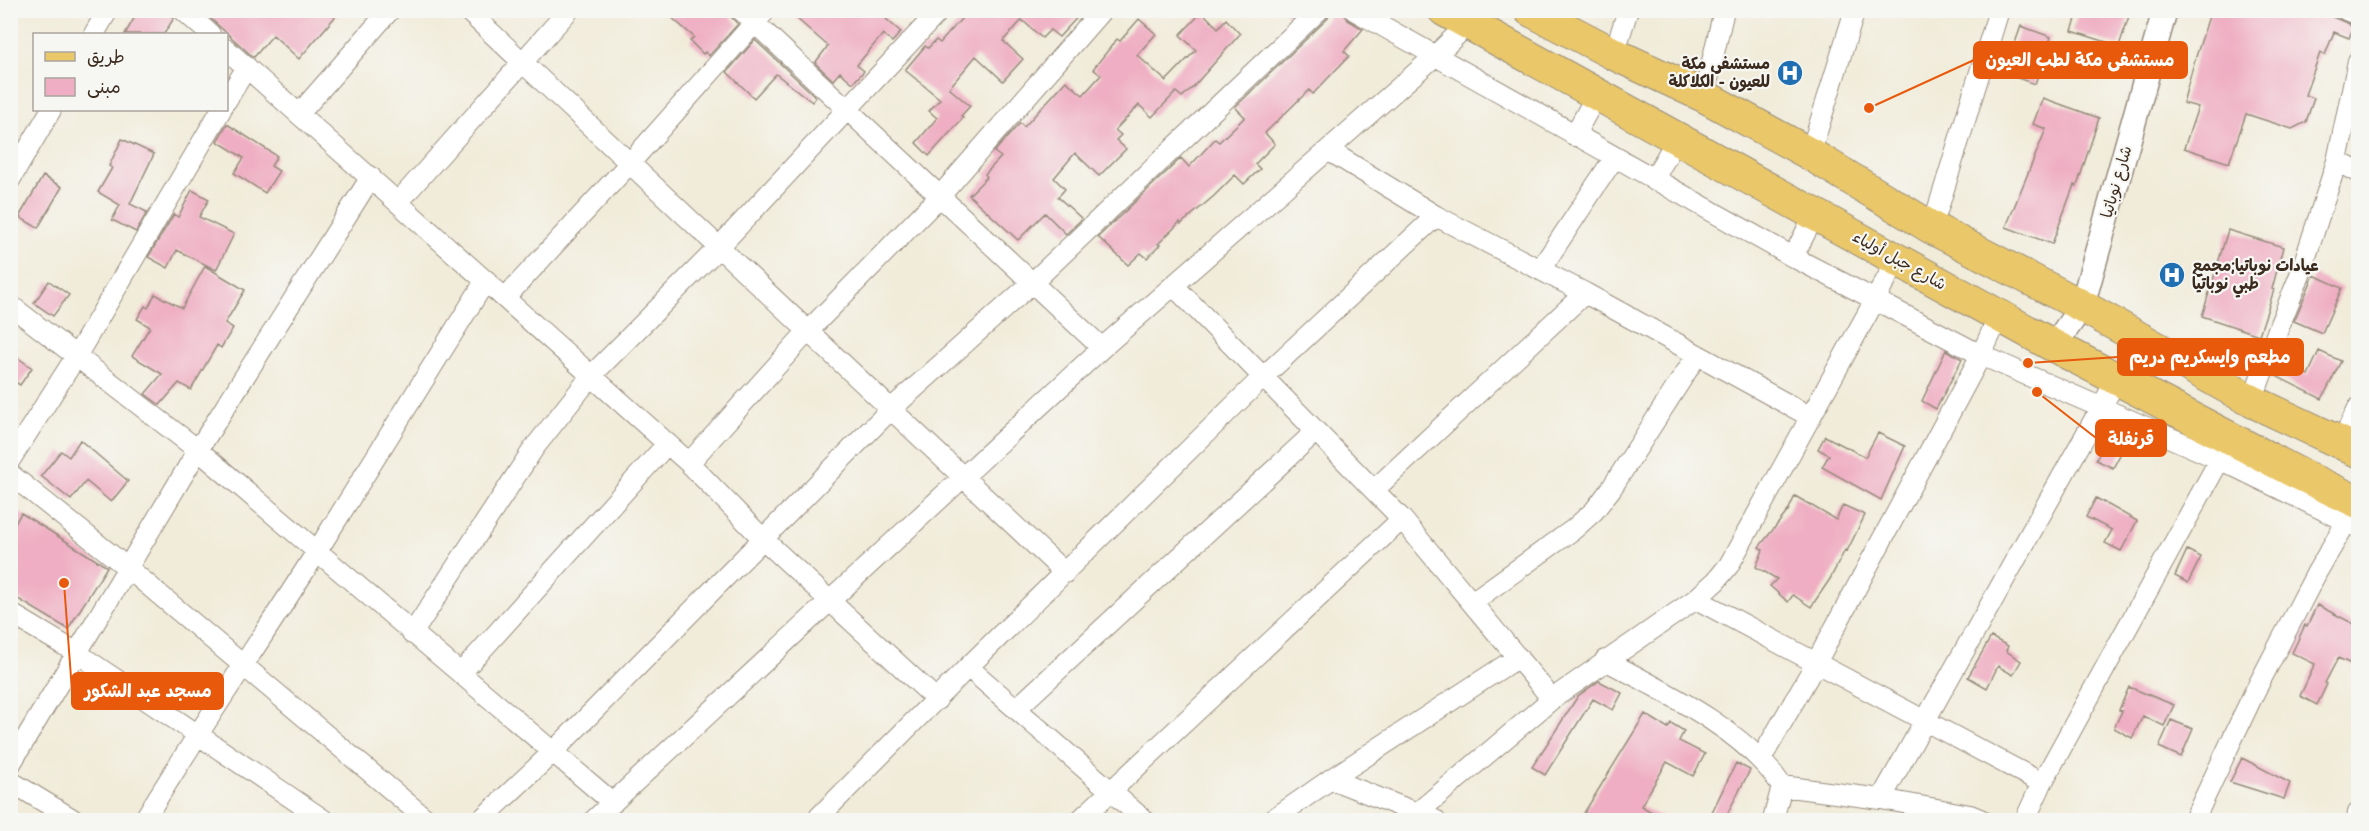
<svg xmlns="http://www.w3.org/2000/svg" width="2369" height="831" viewBox="0 0 2369 831" font-family="'Balsamiq Sans','Playpen Sans Arabic',sans-serif">
	<style>
		.building { fill: #efaec3 }
		.lines { fill: none; stroke-linecap: round; stroke-linejoin: round }
		.minor-casing { stroke: #968b7c; stroke-width: 22 }
		.tertiary-casing { stroke: #968b7c; stroke-width: 27 }
		.primary-casing { stroke: #968b7c; stroke-width: 34 }
		.minor { stroke: #fff; stroke-width: 20 }
		.tertiary { stroke: #fff; stroke-width: 24 }
		.primary { stroke: #eac769; stroke-width: 32 }
		.labels { text-anchor: middle; dominant-baseline: central; stroke-width: 4.5; stroke-linejoin: round; paint-order: stroke }
		.poi-label { font-size: 16px; font-weight: bold; fill: #3b2a1e; stroke: #f6f6f2; text-anchor: end }
		.street-label { font-size: 16px; fill: #3b2a1e; stroke: #f6f6f2 }
		.leader { fill: none; stroke: #e8590c; stroke-width: 2 }
		.callout-dot { fill: #e8590c; stroke: #f6f6f2; stroke-width: 2 }
		.callout { fill: #e8590c; stroke: #e8590c; stroke-width: 2 }
		.callout-label { font-size: 18px; text-anchor: middle; font-weight: bold; fill: #fff }
	</style>
	<rect width="100%" height="100%" fill="#f6f6f2"/>
	<filter id="ink" filterUnits="userSpaceOnUse"><feTurbulence type="fractalNoise" baseFrequency=".0167" numOctaves="2"/><feDisplacementMap in="SourceGraphic" scale="12" xChannelSelector="R" yChannelSelector="G"/><feConvolveMatrix kernelMatrix="1 2 1 2 8 2 1 2 1" color-interpolation-filters="sRGB"/></filter>
	<filter id="wash" filterUnits="userSpaceOnUse"><feTurbulence type="fractalNoise" baseFrequency=".008" numOctaves="4" result="noise"/><feDisplacementMap in="SourceGraphic" scale="24" xChannelSelector="R" yChannelSelector="G"/><feGaussianBlur stdDeviation="1.35" result="paint"/><feColorMatrix in="noise" values="0 0 0 0 0 0 0 0 0 0 0 0 0 0 0 0 0 1.4 0 .05"/><feComposite in="paint" operator="in"/></filter>
	<g filter="url(#wash)">
		<rect width="100%" height="100%" fill="#f1ecda"/>
		<g id="blocks">
			<path class="building" d="M 143,10 L 161,10 L 174,18 L 164,34 L 125,34 L 136,15 L 139,17 Z
				M 218,10 L 341,10 L 299,59 L 273,35 L 254,57 L 252,56 L 211,19 Z
				M 663,10 L 729,10 L 732,18 L 738,24 L 709,56 L 705,52 L 703,54 L 690,41 L 694,37 Z
				M 787,10 L 893,10 L 886,19 L 901,32 L 892,42 L 883,34 L 857,65 L 864,71 L 853,83 L 840,72 L 833,80 L 815,63 L 828,46 Z
				M 969,10 L 1084,10 L 1059,37 L 1050,30 L 1042,38 L 1022,20 L 1003,41 L 1023,59 L 1003,81 L 976,56 L 949,88 L 970,106 L 961,116 L 963,118 L 929,156 L 916,143 L 937,118 L 929,111 L 940,99 L 905,70 L 925,46 L 928,48 L 936,40 L 940,43 Z
				M 1281,10 L 1301,10 L 1293,18 Z
				M 1331,10 L 1342,10 L 1348,20 L 1363,29 L 1344,51 L 1349,56 L 1313,94 L 1309,90 L 1265,133 L 1275,144 L 1255,164 L 1260,169 L 1244,184 L 1235,175 L 1214,196 L 1181,224 L 1180,222 L 1158,244 L 1160,245 L 1147,258 L 1141,253 L 1128,265 L 1098,237 L 1181,158 L 1189,167 L 1215,139 L 1219,142 L 1245,117 L 1235,107 L 1327,19 Z
				M 2079,10 L 2131,10 L 2119,46 L 2072,31 Z
				M 2211,10 L 2316,10 L 2354,26 L 2349,38 L 2334,32 L 2325,55 L 2320,53 L 2305,95 L 2314,98 L 2306,122 L 2292,129 L 2246,114 L 2229,163 L 2184,148 L 2198,107 L 2183,103 L 2194,63 Z
				M 1202,12 L 1218,28 L 1226,19 L 1240,34 L 1193,87 L 1182,97 L 1176,92 L 1152,117 L 1139,105 L 1115,130 L 1121,135 L 1116,140 L 1126,149 L 1099,176 L 1075,153 L 1054,178 L 1065,189 L 1058,197 L 1082,219 L 1066,234 L 1045,213 L 1018,240 L 969,195 L 987,177 L 985,174 L 1001,157 L 994,152 L 1020,123 L 1024,127 L 1066,81 L 1083,95 L 1101,75 L 1093,69 L 1117,39 L 1120,41 L 1139,19 L 1156,34 L 1137,55 L 1166,81 L 1196,50 L 1180,35 Z
				M 2021,26 L 2051,37 L 2035,84 L 1997,71 L 2003,54 L 2008,55 L 2012,45 L 2014,46 Z
				M 755,40 L 816,97 L 812,102 L 776,74 L 754,98 L 727,72 Z
				M 2043,98 L 2099,118 L 2077,186 L 2074,185 L 2052,244 L 2006,227 L 2046,129 L 2033,124 Z
				M 227,124 L 277,156 L 271,166 L 279,171 L 265,193 L 234,173 L 244,158 L 217,141 Z
				M 122,139 L 154,154 L 130,204 L 147,212 L 136,232 L 112,220 L 120,205 L 98,192 L 112,168 L 109,166 Z
				M 43,176 L 62,187 L 38,228 L 19,217 Z
				M 192,190 L 209,199 L 199,217 L 234,234 L 216,270 L 177,250 L 168,268 L 148,257 L 174,214 L 178,217 Z
				M 2228,230 L 2283,247 L 2272,289 L 2274,290 L 2259,335 L 2202,316 Z
				M 205,266 L 245,290 L 225,323 L 233,328 L 221,348 L 217,345 L 191,390 L 179,383 L 160,405 L 145,394 L 162,374 L 132,356 L 150,327 L 137,319 L 145,306 L 148,308 L 155,294 L 182,308 Z
				M 2314,275 L 2342,288 L 2322,333 L 2294,321 Z
				M 49,281 L 69,295 L 53,316 L 34,303 Z
				M 1946,350 L 1962,359 L 1936,409 L 1922,401 Z
				M 2319,351 L 2341,361 L 2322,399 L 2274,375 L 2279,362 L 2308,375 Z
				M 10,352 L 32,368 L 20,385 L 10,379 Z
				M 1878,433 L 1905,446 L 1881,500 L 1822,467 L 1829,455 L 1818,449 L 1825,436 L 1865,457 Z
				M 80,440 L 128,481 L 111,502 L 86,481 L 71,500 L 41,476 L 61,451 L 69,457 Z
				M 2105,444 L 2121,453 L 2113,468 L 2096,460 Z
				M 1795,496 L 1836,520 L 1843,505 L 1865,515 L 1847,551 L 1845,550 L 1830,579 L 1811,607 L 1793,595 L 1788,602 L 1770,586 L 1777,579 L 1756,567 L 1763,550 L 1759,547 L 1788,511 Z
				M 2096,498 L 2137,521 L 2121,551 L 2105,543 L 2112,530 L 2086,517 Z
				M 21,513 L 107,567 L 68,629 L 10,594 L 10,532 Z
				M 2187,550 L 2201,557 L 2188,583 L 2175,576 Z
				M 2317,605 L 2358,626 L 2358,667 L 2338,658 L 2325,683 L 2327,684 L 2317,705 L 2300,696 L 2315,664 L 2292,653 L 2305,625 L 2307,626 Z
				M 1991,637 L 2008,646 L 2006,651 L 2021,661 L 2013,675 L 1998,666 L 1987,688 L 1968,677 Z
				M 1599,681 L 1622,693 L 1613,710 L 1593,699 L 1545,775 L 1532,767 L 1578,696 Z
				M 2129,687 L 2174,705 L 2164,726 L 2143,716 L 2132,738 L 2114,728 L 2122,711 L 2119,710 Z
				M 1645,714 L 1668,728 L 1671,723 L 1684,731 L 1679,741 L 1705,754 L 1693,776 L 1667,762 L 1641,806 L 1666,820 L 1614,820 L 1601,813 L 1596,820 L 1584,813 Z
				M 2171,720 L 2193,729 L 2181,757 L 2159,747 Z
				M 2242,758 L 2290,783 L 2284,799 L 2230,782 Z
				M 1736,763 L 1750,770 L 1724,820 L 1708,820 Z"/>
		</g>
	</g>
	<g filter="url(#ink)">
		<use href="#blocks" fill-opacity="0" stroke="#968b7c" stroke-width="1.5"/>
		<g class="lines">
			<g class="minor-casing">
				<path id="minor" d="M 183,10 L 210,34
					M 467,10 L 1065,573
					M 741,10 L 1102,348
					M 1354,10 L 1793,257 L 1981,355 L 2219,459 L 2358,527
					M 2346,10 L 2358,15
					M 94,34 L 108,10
					M 226,49 L 689,463 L 763,539 L 937,700
					M 1614,54 L 1628,10
					M 1704,96 L 1724,10
					M 226,101 L 247,67
					M 299,114 L 390,10
					M 1574,136 L 1596,96
					M 1328,150 L 1436,216 L 1585,293 L 1811,417
					M 1810,154 L 1855,10
					M 2337,161 L 2358,172
					M 10,180 L 51,110
					M 1653,180 L 1677,139
					M 399,201 L 569,10
					M 1932,228 L 1999,10
					M 1793,257 L 1815,214
					M 1540,270 L 1614,158
					M 1174,286 L 1402,519 L 1552,699
					M 505,298 L 629,164 L 766,10
					M 10,305 L 198,450 L 613,803
					M 2252,401 L 2280,324 L 2300,275 L 2337,161 L 2358,61
					M 2341,443 L 2358,408
					M 10,460 L 77,355 L 221,110
					M 689,463 L 807,332 L 940,196 L 1102,10
					M 10,474 L 129,569 L 427,820
					M 1374,490 L 1585,293
					M 1696,599 L 2042,783
					M 1472,602 L 1574,529 L 1594,511 L 1611,489 L 1697,355
					M 10,613 L 77,653 L 324,820
					M 412,634 L 534,448 L 592,375 L 719,247 L 940,10
					M 1605,660 C 1663,691 1745,730 1782,786 L 1881,799 L 1970,815 L 1982,820
					M 968,667 L 1144,820
					M 461,673 L 667,444
					M 1016,709 L 1315,432
					M 1761,759 L 1816,663 L 1981,355 L 1999,316
					M 10,765 L 198,450 L 371,177
					M 1331,779 L 1435,820
					M 10,781 L 74,820
					M 1881,799 L 2117,379
					M 1416,814 L 1552,699 L 1696,599 L 1716,581 L 1729,565 L 1897,260
					M 144,820 C 199,730 259,643 316,553 C 373,463 429,371 486,280
					M 481,820 L 554,751 L 890,410 L 1032,283 L 1319,10
					M 594,820 L 1102,348 L 1434,57 L 1468,24
					M 816,820 L 968,667 L 1263,377 L 1436,216
					M 1080,820 L 1402,519
					M 1272,820 L 1331,779 L 1518,657
					M 1773,820 L 1782,786
					M 2025,820 L 2042,783 L 2226,448
					M 2194,820 L 2254,693 L 2317,572 L 2353,511
					M 2357,820 L 2358,813"/>
			</g>
			<g class="tertiary-casing">
				<path id="tertiary" d="M 2054,346 L 2082,306 L 2165,10"/>
			</g>
			<g class="primary-casing">
				<path id="primary" d="M 1444,10 L 2054,346 L 2293,471 L 2358,502
					M 1530,10 L 1614,54 L 1704,96 L 1810,154 L 1932,228 L 2082,306 L 2252,401 L 2358,451"/>
			</g>
			<use href="#minor" class="minor"/>
			<use href="#tertiary" class="tertiary"/>
			<use href="#primary" class="primary"/>
		</g>
	</g>
	<defs>
		<g id="hospital-disc" transform="scale(1.35)"><circle r="9.5" fill="#1f6fb2" stroke="#f6f6f2"/><path d="M-5-5h3v3.5h4V-5h3V5h-3V1.5h-4V5h-3Z" fill="#fff"/></g>
	</defs>
	<g fill-rule="evenodd">
		<use href="#hospital-disc" x="1790" y="73"/>
		<use href="#hospital-disc" x="2172" y="275"/>
	</g>
	<g class="labels">
		<g class="poi-label">
			<text x="1770" y="64">مستشفى مكة<tspan x="1770" dy="18">للعيون - الكلاكلة</tspan></text>
			<text x="2192" y="266" text-anchor="start">عيادات نوباتيا;مجمع<tspan x="2192" dy="18">طبي نوباتيا</tspan></text>
		</g>
		<g class="street-label">
			<text transform="translate(2117 182) rotate(-74)">شارع نوباتيا</text>
			<text transform="translate(1899 261) rotate(29)">شارع جبل أولياء</text>
		</g>
	</g>
	<path class="leader" d="M1869 108L1974 60M2028 363L2118 357M2037 392L2096 438M64 583L72 691"/>
	<g class="callout-dot">
		<circle cx="1869" cy="108" r="6"/>
		<circle cx="2028" cy="363" r="6"/>
		<circle cx="2037" cy="392" r="6"/>
		<circle cx="64" cy="583" r="6"/>
	</g>
	<g class="callout">
		<rect x="1974" y="42" width="213" height="36" rx="6"/>
		<rect x="2118" y="339" width="185" height="36" rx="6"/>
		<rect x="2096" y="420" width="70" height="36" rx="6"/>
		<rect x="72" y="673" width="151" height="36" rx="6"/>
	</g>
	<g class="callout-label">
		<text x="2080" y="66">مستشفى مكة لطب العيون</text>
		<text x="2210" y="363">مطعم وايسكريم دريم</text>
		<text x="2131" y="445">قرنفلة</text>
		<text x="148" y="697">مسجد عبد الشكور</text>
	</g>
	<rect width="2369" height="831" fill="none" stroke="#f6f6f2" stroke-width="36"/>
	<rect x="33" y="33" width="195" height="78" fill="#f6f6f2" stroke="#aba49d" stroke-width="1.5"/>
	<rect x="45" y="52" width="30" height="9" fill="#eac769" stroke="#aba49d" stroke-width="1.5"/>
	<text x="87" y="63" font-size="18" fill="#3b2a1e">طريق</text>
	<rect x="45" y="78" width="30" height="18" fill="#efaec3" stroke="#aba49d" stroke-width="1.5"/>
	<text x="87" y="93" font-size="18" fill="#3b2a1e">مبنى</text>
</svg>
